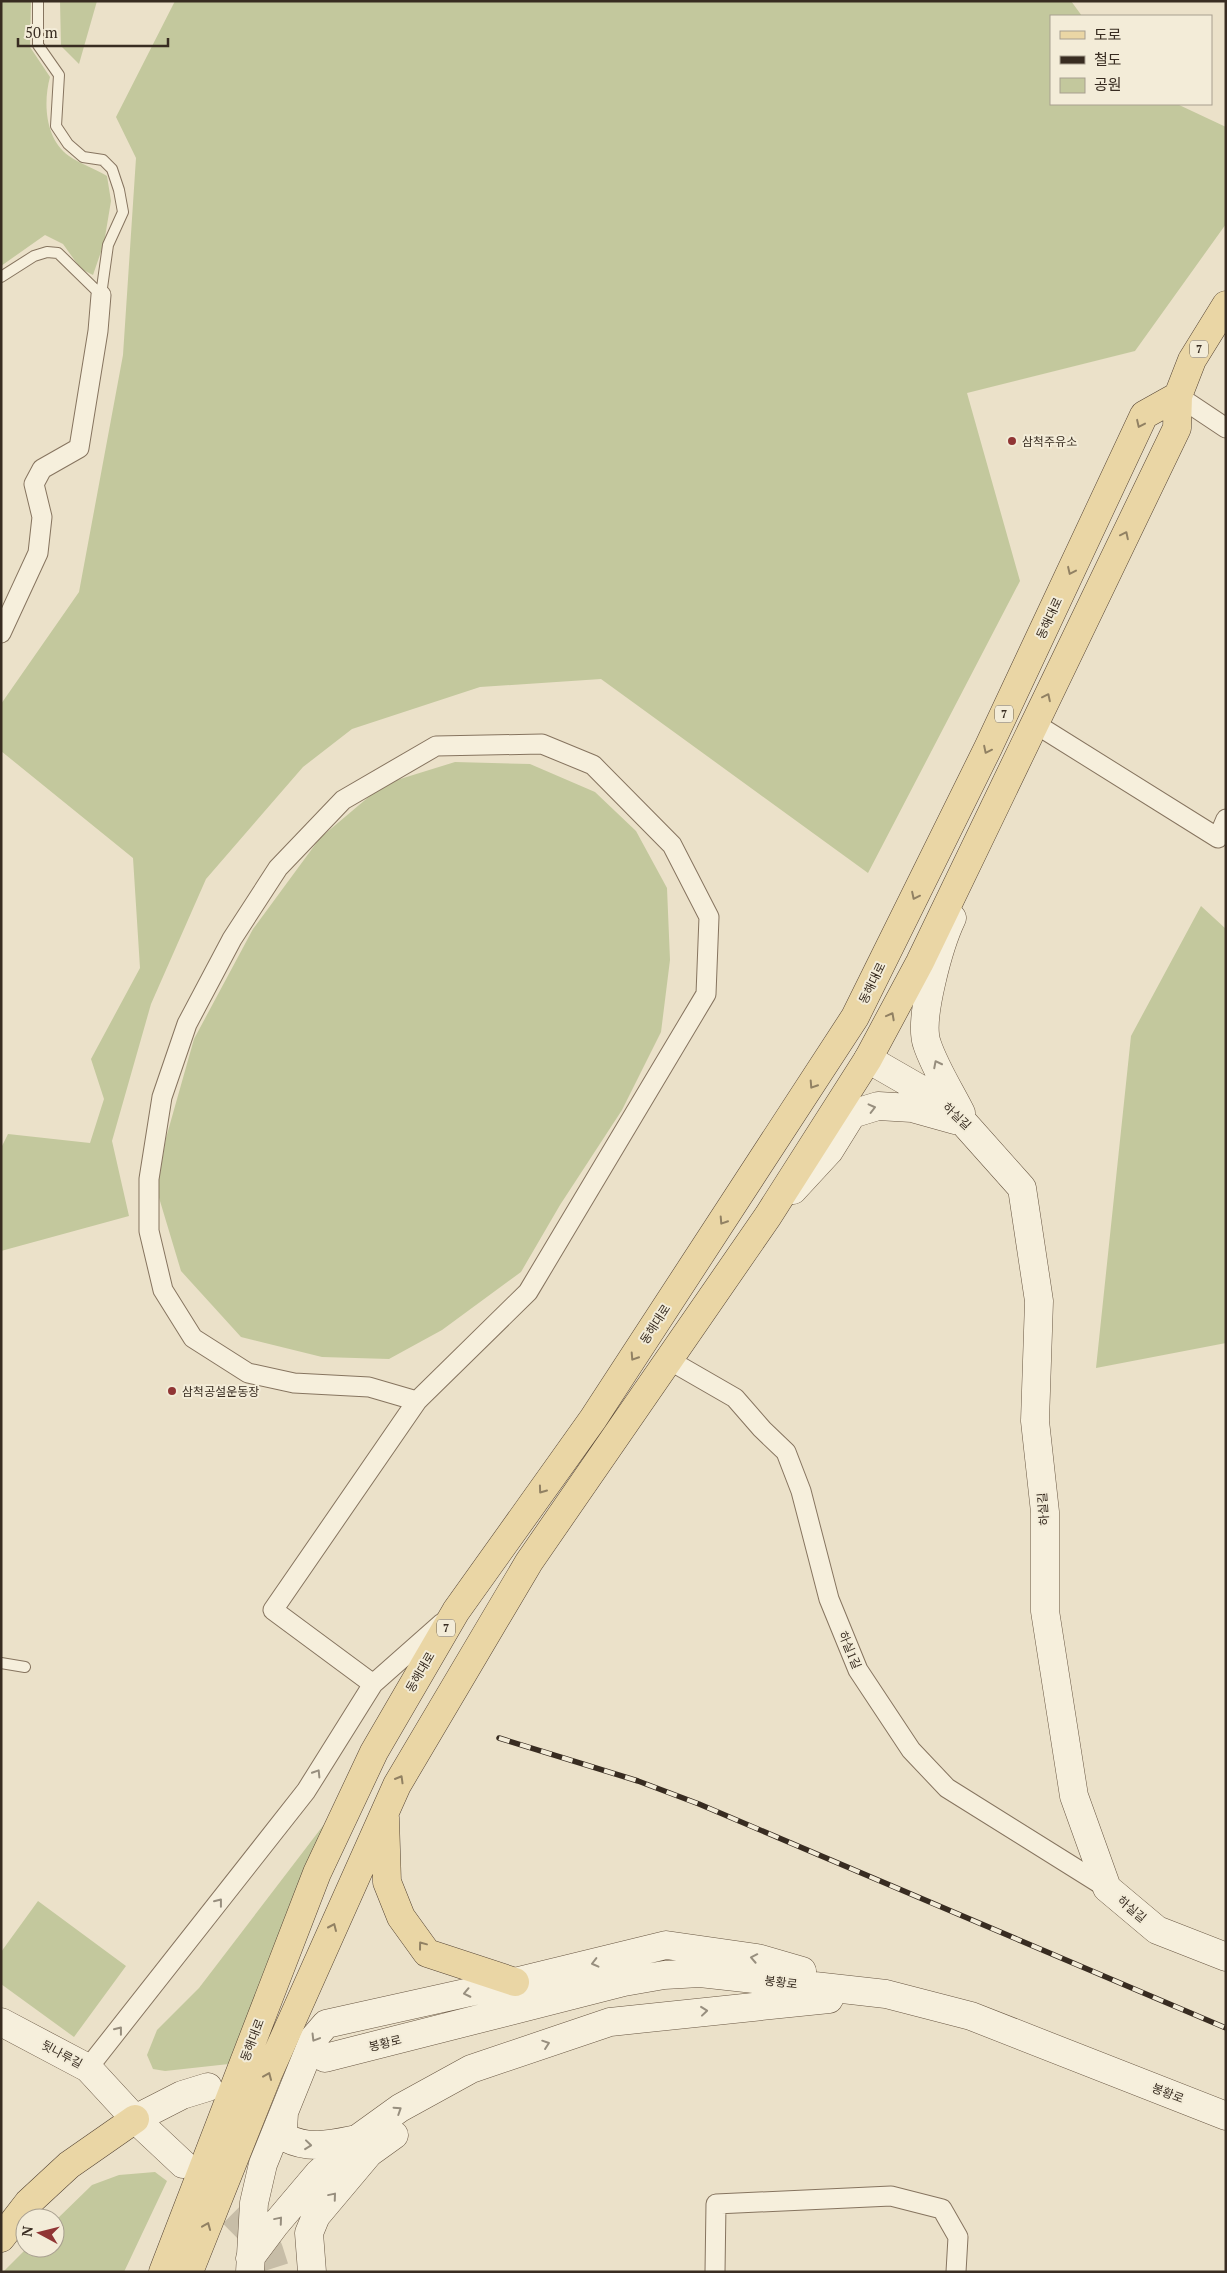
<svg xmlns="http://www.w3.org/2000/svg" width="1227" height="2273" viewBox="0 0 1227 2273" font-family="'PT Serif','Noto Sans KR',serif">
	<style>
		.green { fill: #c3c89d }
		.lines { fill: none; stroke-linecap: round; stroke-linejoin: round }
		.secondary-tunnel { stroke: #c7bda7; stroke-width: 28; stroke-dasharray: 28 14; stroke-linecap: butt }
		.lane-casing { stroke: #86745f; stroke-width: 12 }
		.street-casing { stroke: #86745f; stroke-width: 21 }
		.secondary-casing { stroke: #685642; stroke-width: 29 }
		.primary-casing { stroke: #544333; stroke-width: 29 }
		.lane { stroke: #f6efdc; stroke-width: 10 }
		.street { stroke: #f6efdc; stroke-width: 19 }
		.secondary { stroke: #f6efdc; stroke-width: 28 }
		.primary { stroke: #ead6a5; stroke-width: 28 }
		.rail-casing { stroke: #382c21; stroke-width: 5.5 }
		.rail { stroke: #f3ecd8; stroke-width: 4; stroke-dasharray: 11; stroke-linecap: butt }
		.oneway { stroke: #918163 }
		.oneway2 { stroke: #978e7e }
		.poi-dot { fill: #903534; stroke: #f3ecd8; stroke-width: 2 }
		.labels { text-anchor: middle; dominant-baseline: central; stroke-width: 4; stroke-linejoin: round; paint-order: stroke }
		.shield { fill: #f3ecd8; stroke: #706658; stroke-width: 1 }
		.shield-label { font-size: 11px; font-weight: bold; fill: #382c21 }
		.poi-label { font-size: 12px; fill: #382c21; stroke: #f3ecd8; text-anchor: start }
		.street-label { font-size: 12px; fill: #382c21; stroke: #f3ecd8 }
	</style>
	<rect width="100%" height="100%" fill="#ebe1c9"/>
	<path class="green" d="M 1,1 L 31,1 L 30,47 L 50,77 C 43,103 45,139 69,156 C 78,163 96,169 107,176 L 111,201 L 104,243 L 93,275 L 81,269 L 63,244 L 45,235 L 1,266 Z
		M 60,1 L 97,1 L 79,64 L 61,46 Z
		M 175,1 L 1071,1 L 1082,16 L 1051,16 L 1051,104 L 1177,104 L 1226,127 L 1226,224 L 1135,351 L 967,393 L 1020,581 L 868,873 L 601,679 L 480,687 L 352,729 L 303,767 L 206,879 L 151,1004 L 112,1141 L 129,1216 L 1,1251 L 1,1148 L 8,1134 L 90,1143 L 104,1099 L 91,1059 L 140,968 L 133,858 L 1,751 L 1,704 L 79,592 L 123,355 L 136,158 L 116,117 Z
		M 455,762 L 530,764 L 595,792 L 636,831 L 667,888 L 670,960 L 661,1032 L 622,1110 L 560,1205 L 521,1272 L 442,1330 L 389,1359 L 322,1357 L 241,1337 L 181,1271 L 157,1191 L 166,1138 L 194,1039 L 253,929 L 320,838 L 384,784 Z
		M 1201,906 L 1226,929 L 1226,1343 L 1096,1368 L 1131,1036 Z
		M 332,1814 L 229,2064 L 165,2071 L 153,2069 L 147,2055 L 157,2030 L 199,1988 Z
		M 38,1901 L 126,1966 L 74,2037 L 1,1984 L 1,1952 Z
		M 155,2172 L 167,2181 L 124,2272 L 3,2272 L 27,2248 L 55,2248 L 55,2221 L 92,2185 L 119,2175 Z"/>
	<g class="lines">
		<path class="secondary-tunnel" d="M 203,2184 L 269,2250 L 276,2272"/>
		<g class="lane-casing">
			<path id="lane" d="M 38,1 L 38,45 L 59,75 L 56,126 L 68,144 L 83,157 L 103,160 L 112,169 L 119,190 L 123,212 L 108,245 L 101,295
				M 1,277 L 34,256 L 47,252 L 58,253 L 101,295
				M 1,1663 L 25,1667"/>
		</g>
		<g class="street-casing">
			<path id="street" d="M 1178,396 L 1226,428
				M 1,633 L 38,553 L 42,517 L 34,484 L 42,469 L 79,448 L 98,331 L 101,295
				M 1034,723 L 1218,838 L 1226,819
				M 669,1360 L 735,1398 L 762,1429 L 786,1452 L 801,1491 L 829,1599 L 858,1670 L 911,1750 L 947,1788 L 1107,1888
				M 417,1401 L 369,1387 L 294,1383 L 248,1373 L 193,1338 L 163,1290 L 149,1231 L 149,1179 L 162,1097 L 187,1024 L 232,939 L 278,868 L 343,800 L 436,746 L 542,744 L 593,765 L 672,845 L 709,917 L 706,994 L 528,1292 L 420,1398 L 417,1401 L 273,1610 L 373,1684 L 442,1623
				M 88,2068 L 306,1791 L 373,1684
				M 715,2272 L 716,2204 L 891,2196 L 942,2209 L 958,2237 L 956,2272"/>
		</g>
		<g class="secondary-casing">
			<path id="secondary" d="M 952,918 C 940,943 918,1019 927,1044 C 935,1068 950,1091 961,1113
				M 868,1059 L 948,1105 L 1022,1188 L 1039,1301 L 1035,1421 L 1045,1512 L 1045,1611 L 1074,1796 L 1107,1888 L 1157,1930 L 1226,1957
				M 793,1190 L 829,1151 L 852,1114 L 878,1106 L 912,1108 L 955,1120
				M 1,2022 L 88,2068 L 135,2119 L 183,2164
				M 325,2058 L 624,1982 L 664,1975 L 700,1973 L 886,1994 L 971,2016 L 1226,2116
				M 284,2113 L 283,2130 L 286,2138 C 310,2150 332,2144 357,2139
				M 135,2119 L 182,2095 L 208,2087
				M 250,2258 L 274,2226 L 318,2174 L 357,2139 L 400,2108 L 471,2069 L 610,2022 L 829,1999
				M 250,2272 L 254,2203 L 263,2164 L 314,2038 L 326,2024 L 515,1982 L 666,1945 L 757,1958 L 802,1971
				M 312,2272 L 309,2233 L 316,2216 L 369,2153 L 394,2135"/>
		</g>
		<g class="primary-casing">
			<path id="primary" d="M 385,1818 L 387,1882 L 401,1917 L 427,1953 L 515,1982
				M 1,2238 L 28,2203 L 69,2165 L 135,2119
				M 163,2272 L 317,1873 L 374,1752 L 456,1611 L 593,1419 L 855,1017 L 988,748 L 1144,415 L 1178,396
				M 189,2272 L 268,2074 L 397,1785 L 529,1562 L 768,1216 L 868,1059 L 920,962 L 1177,428 L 1178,396 L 1192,360 L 1226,305"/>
		</g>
		<use href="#lane" class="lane"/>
		<use href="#street" class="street"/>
		<use href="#secondary" class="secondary"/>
		<use href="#primary" class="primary"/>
		<g class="rail-casing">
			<path id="rail" d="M 499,1738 L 638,1781 L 699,1804 L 1226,2028"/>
		</g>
		<use href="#rail" class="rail"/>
	</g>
	<defs><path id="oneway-chevron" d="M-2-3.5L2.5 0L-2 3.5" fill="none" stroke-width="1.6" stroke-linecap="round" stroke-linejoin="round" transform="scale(1.25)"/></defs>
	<g class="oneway">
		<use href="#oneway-chevron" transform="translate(1140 424) rotate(115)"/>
		<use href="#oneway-chevron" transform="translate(1125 535) rotate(-64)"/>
		<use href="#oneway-chevron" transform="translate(1071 571) rotate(115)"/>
		<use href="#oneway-chevron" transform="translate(1047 697) rotate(-64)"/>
		<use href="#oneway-chevron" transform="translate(987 750) rotate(116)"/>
		<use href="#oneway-chevron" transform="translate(915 896) rotate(116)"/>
		<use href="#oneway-chevron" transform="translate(891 1016) rotate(-62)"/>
		<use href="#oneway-chevron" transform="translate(813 1085) rotate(123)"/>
		<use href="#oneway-chevron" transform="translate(723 1221) rotate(123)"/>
		<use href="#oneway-chevron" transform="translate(634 1357) rotate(123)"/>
		<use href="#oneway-chevron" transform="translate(542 1490) rotate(126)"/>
		<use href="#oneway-chevron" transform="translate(400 1779) rotate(-60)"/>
		<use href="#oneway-chevron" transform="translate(333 1927) rotate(-66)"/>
		<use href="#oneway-chevron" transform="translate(422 1945) rotate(-127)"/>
		<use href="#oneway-chevron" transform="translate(268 2076) rotate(-67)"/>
		<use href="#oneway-chevron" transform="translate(207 2226) rotate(-68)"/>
	</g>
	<g class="oneway2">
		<use href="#oneway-chevron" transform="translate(937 1064) rotate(-117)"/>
		<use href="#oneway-chevron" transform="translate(872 1108) rotate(-14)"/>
		<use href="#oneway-chevron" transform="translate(317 1773) rotate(-58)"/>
		<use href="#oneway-chevron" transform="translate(219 1902) rotate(-52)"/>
		<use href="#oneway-chevron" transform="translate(754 1958) rotate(-169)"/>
		<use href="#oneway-chevron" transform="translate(595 1963) rotate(166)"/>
		<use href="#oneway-chevron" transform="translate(467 1993) rotate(168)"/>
		<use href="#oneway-chevron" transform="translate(704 2011) rotate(-6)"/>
		<use href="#oneway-chevron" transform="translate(119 2030) rotate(-52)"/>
		<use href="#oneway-chevron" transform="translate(315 2038) rotate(121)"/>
		<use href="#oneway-chevron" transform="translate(546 2044) rotate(-19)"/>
		<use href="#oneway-chevron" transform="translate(398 2110) rotate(-33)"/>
		<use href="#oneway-chevron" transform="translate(308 2145) rotate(6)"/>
		<use href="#oneway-chevron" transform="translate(333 2196) rotate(-50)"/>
		<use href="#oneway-chevron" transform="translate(279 2220) rotate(-50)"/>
	</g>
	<g class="poi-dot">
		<circle cx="1012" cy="441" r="5"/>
		<circle cx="172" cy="1391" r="5"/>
	</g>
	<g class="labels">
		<g class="shield">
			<rect x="1190" y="340.5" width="18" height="17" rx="4"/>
			<rect x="995" y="705.5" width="18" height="17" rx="4"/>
			<rect x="437" y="1619.5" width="18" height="17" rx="4"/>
		</g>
		<g class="shield-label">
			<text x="1199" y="349">7</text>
			<text x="1004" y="714">7</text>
			<text x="446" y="1628">7</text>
		</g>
		<g class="poi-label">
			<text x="1022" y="441">삼척주유소</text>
			<text x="182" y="1391">삼척공설운동장</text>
		</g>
		<g class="street-label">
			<text transform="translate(1049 618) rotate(-65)">동해대로</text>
			<text transform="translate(872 983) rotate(-64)">동해대로</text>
			<text transform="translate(957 1116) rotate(43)">하실길</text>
			<text transform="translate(655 1324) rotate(-57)">동해대로</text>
			<text transform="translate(1043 1509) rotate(-94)">하실길</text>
			<text transform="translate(850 1650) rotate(67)">하실1길</text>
			<text transform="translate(420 1672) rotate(-60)">동해대로</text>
			<text transform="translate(1132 1909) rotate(40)">하실길</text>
			<text transform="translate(781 1982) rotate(7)">봉황로</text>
			<text transform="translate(252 2040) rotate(-69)">동해대로</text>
			<text transform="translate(385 2043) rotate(-14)">봉황로</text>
			<text transform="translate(62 2054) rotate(28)">뒷나루길</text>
			<text transform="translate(1168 2093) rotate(21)">봉황로</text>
		</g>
	</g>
	<rect width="1227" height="2273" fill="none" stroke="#382c21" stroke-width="5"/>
	<rect x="1050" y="15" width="162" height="90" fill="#f3ecd8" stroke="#a89f8f"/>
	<rect x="1060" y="31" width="25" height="8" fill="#ead6a5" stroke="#a89f8f"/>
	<text x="1094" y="40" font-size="15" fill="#382c21">도로</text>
	<rect x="1060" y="56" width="25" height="8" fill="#382c21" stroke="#a89f8f"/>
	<text x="1094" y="65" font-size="15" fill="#382c21">철도</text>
	<rect x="1060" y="78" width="25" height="15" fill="#c3c89d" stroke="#a89f8f"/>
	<text x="1094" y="90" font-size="15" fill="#382c21">공원</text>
	<g transform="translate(40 2233) rotate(277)"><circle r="24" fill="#f3ecd8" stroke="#a89f8f"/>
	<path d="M0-4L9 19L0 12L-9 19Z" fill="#903534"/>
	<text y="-8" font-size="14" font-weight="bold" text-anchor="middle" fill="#382c21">N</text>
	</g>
	<path d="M18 38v8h150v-8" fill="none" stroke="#382c21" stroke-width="2.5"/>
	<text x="25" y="38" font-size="15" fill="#382c21" stroke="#f3ecd8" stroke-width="4" paint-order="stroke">50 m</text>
</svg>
